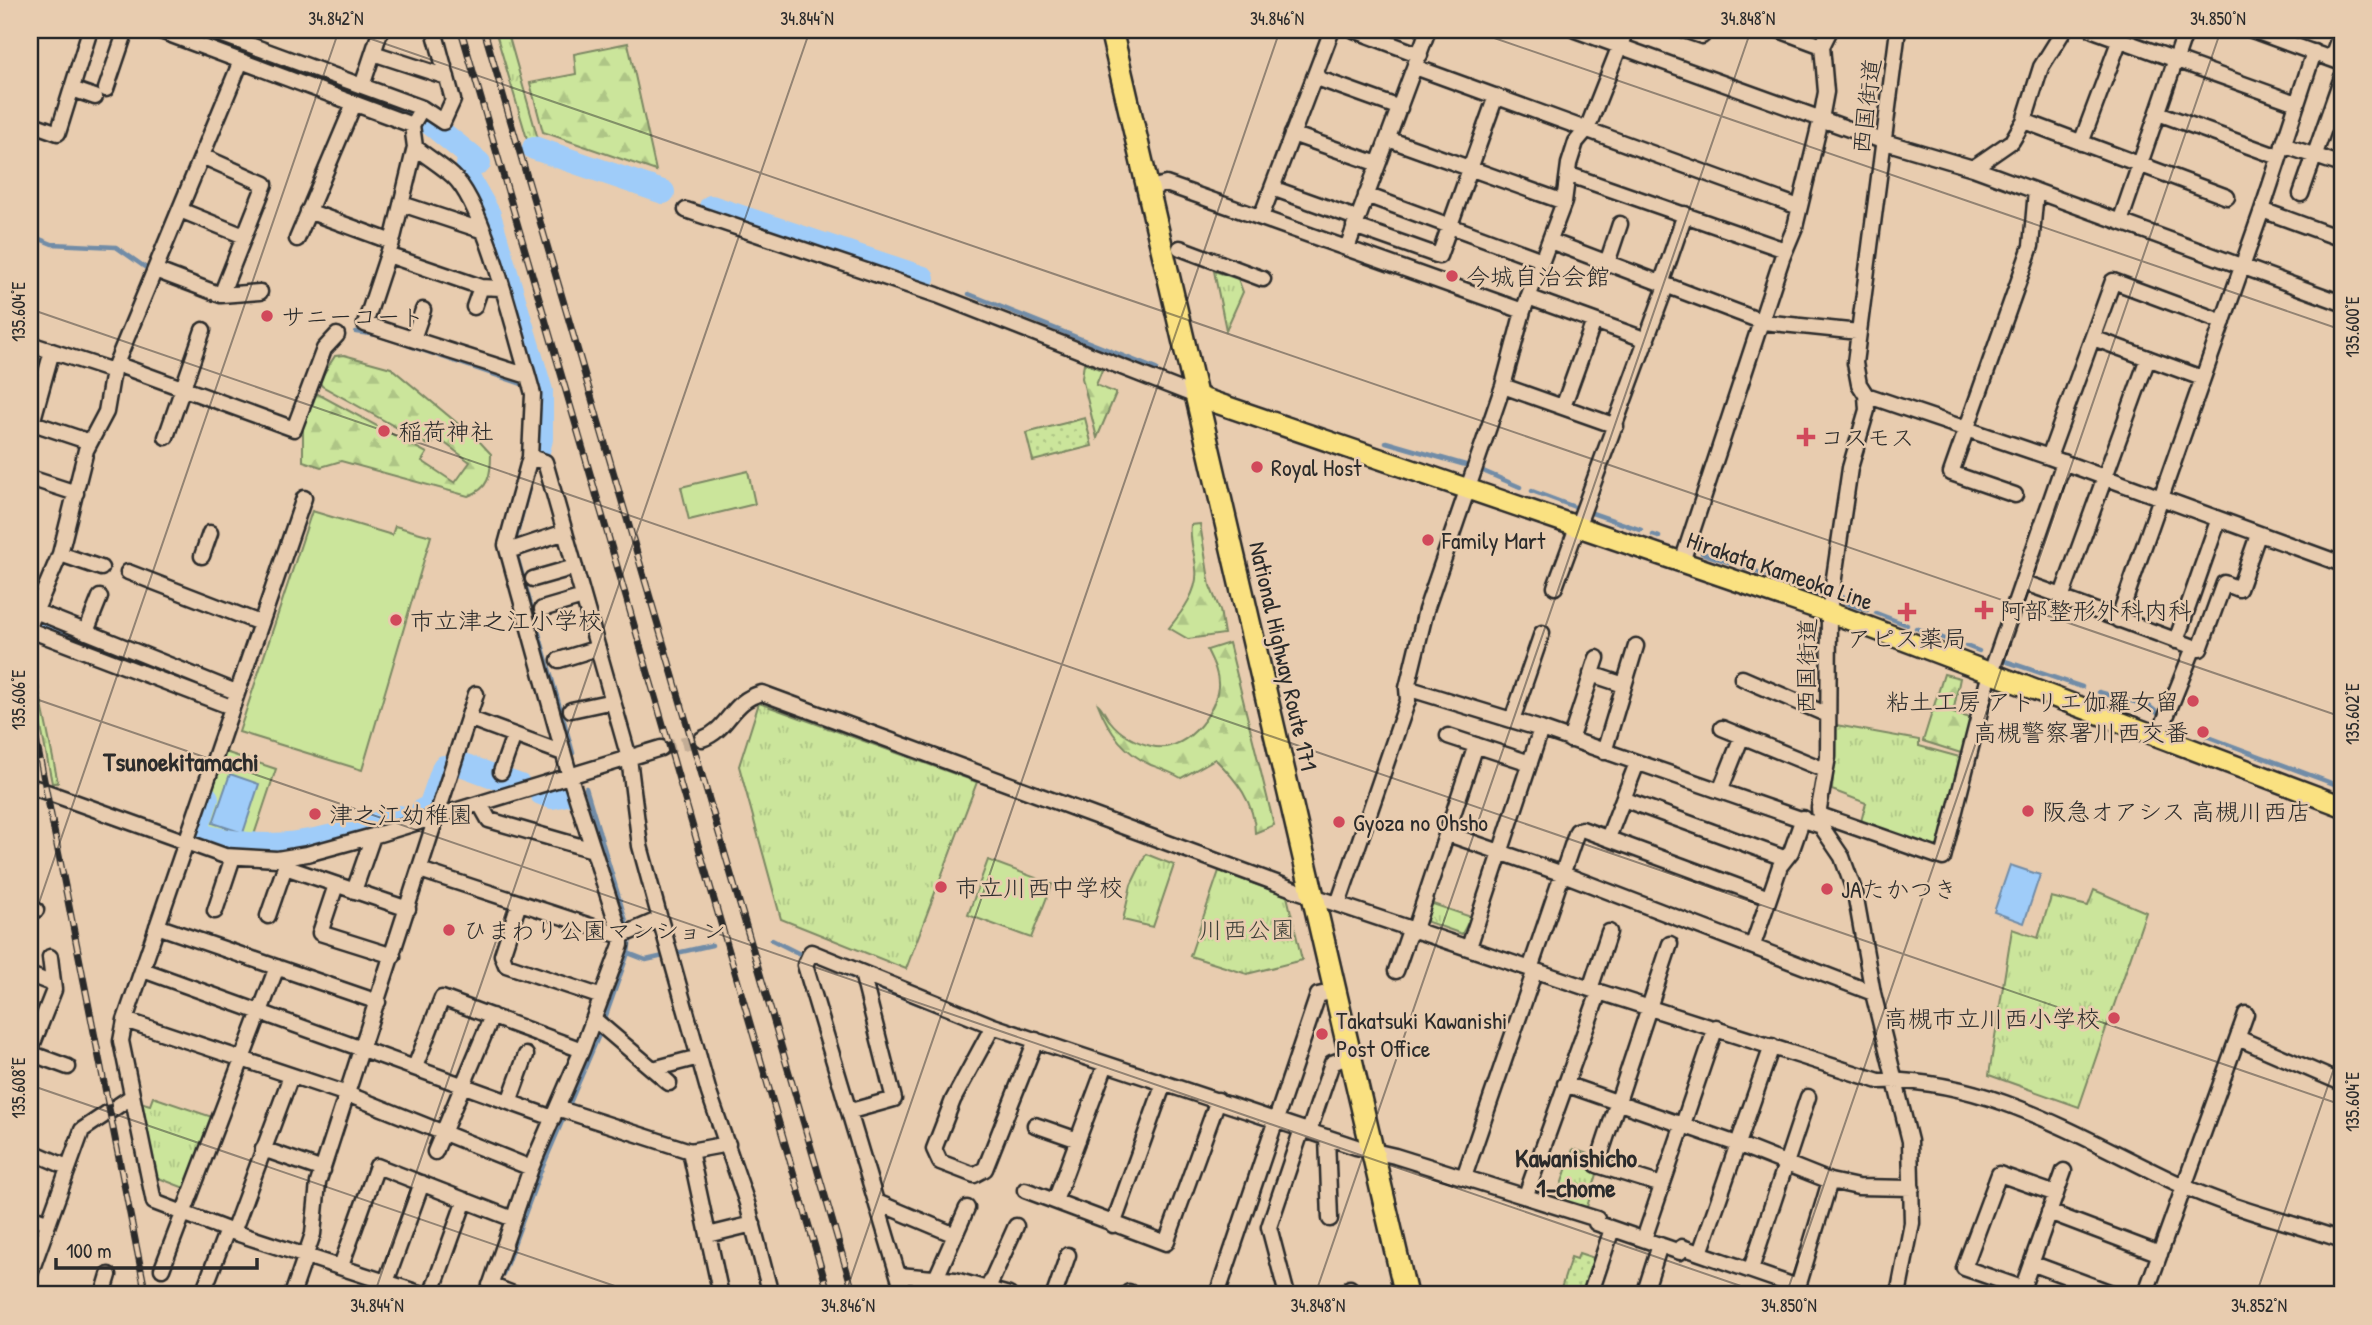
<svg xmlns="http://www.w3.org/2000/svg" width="2372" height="1325" viewBox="0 0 2372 1325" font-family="'Patrick Hand','Klee One',sans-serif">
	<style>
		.grass { fill: url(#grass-tufts); stroke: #7b8863; stroke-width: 2 }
		.forest { fill: url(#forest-firs); stroke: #7b8863; stroke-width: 2 }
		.garden { fill: url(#garden-dots); stroke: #7b8863; stroke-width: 2 }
		.pitch { fill: #cbe59b; stroke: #7b8863; stroke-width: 2 }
		.water { fill: #9fccf9; stroke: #718ca7; stroke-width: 2 }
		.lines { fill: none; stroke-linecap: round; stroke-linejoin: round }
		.stream { stroke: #718ca7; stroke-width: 4.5 }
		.river { stroke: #9fccf9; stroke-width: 24 }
		.minor-tunnel { stroke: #c2ac95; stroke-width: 14; stroke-dasharray: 14 7; stroke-linecap: butt }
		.minor-casing { stroke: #2b2b2b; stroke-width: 19 }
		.major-casing { stroke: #2b2b2b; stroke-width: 24 }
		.highway-casing { stroke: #2b2b2b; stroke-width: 26 }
		.minor { stroke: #e8ccaf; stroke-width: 14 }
		.major { stroke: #fae181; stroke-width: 19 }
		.highway { stroke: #fae181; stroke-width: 21 }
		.rail-casing { stroke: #2b2b2b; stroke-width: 7 }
		.rail { stroke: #e8ccaf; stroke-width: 4.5; stroke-dasharray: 13; stroke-linecap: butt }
		.ticks { fill: none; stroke: #2b2b2b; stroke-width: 2; stroke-opacity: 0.45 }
		.poi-dot { fill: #d1495b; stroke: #e8ccaf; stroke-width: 2.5 }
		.labels { text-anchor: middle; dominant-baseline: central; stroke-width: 5; stroke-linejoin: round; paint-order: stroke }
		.street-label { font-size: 24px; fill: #2b2b2b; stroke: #e8ccaf }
		.poi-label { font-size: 24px; fill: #2b2b2b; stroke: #e8ccaf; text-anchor: start }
		.park-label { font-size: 24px; fill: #3b3e36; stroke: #e8ccaf }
		.neighbourhood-label { font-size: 26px; font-weight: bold; fill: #2b2b2b; stroke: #e8ccaf }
		.neatline { fill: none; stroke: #2b2b2b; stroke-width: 2.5 }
		.ticks-label { font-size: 18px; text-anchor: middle; fill: #2b2b2b }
	</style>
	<defs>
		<pattern id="grass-tufts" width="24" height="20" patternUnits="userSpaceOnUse" patternTransform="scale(1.75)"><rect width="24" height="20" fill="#cbe59b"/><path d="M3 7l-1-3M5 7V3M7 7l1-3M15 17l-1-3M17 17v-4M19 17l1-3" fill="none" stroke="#aec586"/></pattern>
		<pattern id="forest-firs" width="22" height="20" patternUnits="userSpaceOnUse" patternTransform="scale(1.75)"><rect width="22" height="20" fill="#cbe59b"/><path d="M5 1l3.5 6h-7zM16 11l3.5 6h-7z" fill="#aec586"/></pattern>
		<pattern id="garden-dots" width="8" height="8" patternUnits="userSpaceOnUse" patternTransform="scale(1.75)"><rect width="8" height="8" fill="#cbe59b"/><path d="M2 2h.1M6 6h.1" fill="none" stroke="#aec586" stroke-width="1.8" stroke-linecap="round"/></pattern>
	</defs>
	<rect width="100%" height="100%" fill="#e8ccaf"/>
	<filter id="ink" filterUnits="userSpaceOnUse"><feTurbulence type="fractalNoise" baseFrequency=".0143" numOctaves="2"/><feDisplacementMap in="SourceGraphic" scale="14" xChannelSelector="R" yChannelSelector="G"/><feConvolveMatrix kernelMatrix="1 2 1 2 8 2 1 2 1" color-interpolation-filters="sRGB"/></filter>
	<g filter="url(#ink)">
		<path class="grass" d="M 495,30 L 507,30 L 538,139 L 528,142 Z
			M 1214,271 L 1238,279 L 1243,292 L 1226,330 Z
			M 30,646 L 58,783 L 52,783 L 30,672 Z
			M 759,703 L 977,782 L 906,969 L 781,919 L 739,766 Z
			M 1836,725 L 1919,740 L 1919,746 L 1963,758 L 1941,853 L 1860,825 L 1866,803 L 1832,790 Z
			M 1146,854 L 1174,865 L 1153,927 L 1123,920 L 1131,885 Z
			M 1219,871 L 1287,896 L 1302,960 L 1247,974 L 1190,956 Z
			M 2094,890 L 2146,912 L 2079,1107 L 1989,1075 L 2012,929 L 2038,938 L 2051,897 L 2088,906 Z
			M 1430,903 L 1471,917 L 1462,934 L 1428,922 L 1425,917 Z
			M 153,1097 L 218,1119 L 192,1191 L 156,1177 L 140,1102 L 150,1105 Z
			M 1573,1149 L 1594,1156 L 1590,1168 L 1598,1171 L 1586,1210 L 1556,1200 Z"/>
		<path class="forest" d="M 628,43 L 656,171 L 543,132 L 530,83 L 576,74 L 574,54 Z
			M 344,355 L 391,368 L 480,442 L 491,454 C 491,475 489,489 468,496 L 341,461 L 321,467 L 303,461 L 303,419 L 312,395 L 318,394 L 427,453 L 422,461 L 455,483 L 470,462 L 438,438 L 430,446 L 322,386 L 319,381 L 335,356 Z
			M 1084,363 L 1102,370 L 1096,385 L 1116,393 L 1097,438 L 1082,378 Z
			M 1200,524 L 1210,586 L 1220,610 L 1224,634 L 1188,639 L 1169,628 C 1182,612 1199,590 1196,569 C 1195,553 1189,541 1191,525 Z
			M 1229,643 L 1274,825 L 1255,833 C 1255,803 1236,779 1215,759 L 1181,778 C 1171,772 1162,769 1151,765 C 1124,753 1108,731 1098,704 C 1102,707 1105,715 1110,721 C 1120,734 1135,742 1151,746 C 1183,755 1215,716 1218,687 C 1219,674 1213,662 1207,650 Z
			M 1944,674 L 1960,678 L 1953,713 L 1974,719 L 1964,754 L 1923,741 Z"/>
		<path class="garden" d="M 1085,418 L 1092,446 L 1033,461 L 1026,433 Z
			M 1579,1253 L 1597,1259 L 1585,1295 L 1560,1292 L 1571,1257 L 1577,1259 Z"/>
		<path class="pitch" d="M 748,471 L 755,504 L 689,520 L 681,487 Z
			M 312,511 L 392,535 L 395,526 L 431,536 L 362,770 L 239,732 Z
			M 225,752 L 276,769 L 251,844 L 199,830 Z
			M 988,860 L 1052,884 L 1031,938 L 968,915 Z"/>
		<path class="water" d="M 230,774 L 259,784 L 243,833 L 213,823 Z
			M 2010,865 L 2040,875 L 2024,923 L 1994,912 Z"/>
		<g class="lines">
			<path class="stream" d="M 30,235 L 52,244 L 116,247 L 149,270
				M 969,294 L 1156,369
				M 356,332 L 378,335 L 525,385
				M 1386,442 L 1469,466
				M 1483,471 L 1520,487
				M 530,484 L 515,542 L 517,556 L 573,753
				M 1532,491 L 1580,509
				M 1589,512 L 1641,530
				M 1653,535 L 1659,537
				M 1702,553 L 1729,562
				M 1743,567 L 1818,593 L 1826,592
				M 1842,597 L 1846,603 L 1867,610
				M 1876,613 L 1907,625
				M 1916,628 L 1956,643
				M 1966,646 L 1979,651
				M 2005,661 L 2082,687
				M 2099,692 L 2149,706 L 2160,715
				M 2169,723 L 2181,728
				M 2206,736 L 2342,787
				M 586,788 L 628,928
				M 772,940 L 806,957
				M 628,953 L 646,960 L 712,945
				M 821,963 L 861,981
				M 869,984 L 985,1030
				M 604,1021 L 628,953 L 630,937
				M 1009,1039 L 1031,1046
				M 1252,1120 L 1264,1124
				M 503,1274 L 540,1173 L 601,1030"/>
			<path class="river" d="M 190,30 L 221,41
				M 348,88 L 425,119 L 479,163
				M 534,148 L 663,192
				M 469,156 L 467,176 L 489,215 L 541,391 L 541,439 L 537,455
				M 711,207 L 923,278
				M 39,623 L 124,655
				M 143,662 L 217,692
				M 458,763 L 520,786
				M 541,793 L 552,797 L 571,793
				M 207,798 L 197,829 L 200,835 C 281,857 323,839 400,817
				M 423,810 L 430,807 L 444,767"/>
			<path class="minor-tunnel" d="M 661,748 L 702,739"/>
			<g class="minor-casing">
				<path id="minor" d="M 158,30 L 412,125
					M 209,30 L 422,108 L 443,122 L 453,100 L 434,30
					M 1354,30 L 1420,55
					M 1575,30 L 1885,142 L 1973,168 L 2342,303
					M 1684,30 L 1702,36
					M 1779,30 L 1822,46
					M 2093,30 L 2296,103
					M 2252,30 L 2342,63
					M 373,53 L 447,77
					M 2331,59 L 2342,30
					M 1415,67 L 1799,207
					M 1314,77 L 1400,108
					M 362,86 L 380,32
					M 72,89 L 95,97
					M 106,89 L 126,30
					M 422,108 L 412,125 L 415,147 L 392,242 L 365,324 L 528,376
					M 2158,113 L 2279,157
					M 2024,121 L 2227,197
					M 30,123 L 58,133 L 90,30
					M 1292,134 L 1378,164
					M 1388,139 L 1564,202
					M 2081,143 L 2120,39
					M 2283,145 L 2342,165
					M 415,147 C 427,157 442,166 453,176 C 485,205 514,331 528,376 L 533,394 L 530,457 L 506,545 L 570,777 L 621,936 L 621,945 L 582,1050 L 531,1168 L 487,1295
					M 202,156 L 265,184 L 221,295
					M 1973,168 L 2012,141 L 2024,121 L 2041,67 L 2064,30
					M 1570,175 L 1785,250
					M 1272,188 L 1356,218
					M 1147,189 L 1166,184 L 1523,311
					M 2301,194 L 2342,77
					M 1366,195 L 1542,260
					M 402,204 L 484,231
					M 180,210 L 244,236
					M 686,210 L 937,295 L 1196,396
					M 2262,210 L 2342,239
					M 308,211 L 392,242
					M 1261,217 L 1332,30
					M 2120,222 L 2186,30
					M 1354,226 L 1439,256 L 1496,96
					M 297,239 L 354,104
					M 1550,241 L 1763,322 L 1859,332
					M 1180,248 L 1263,279
					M 1347,248 L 1428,30
					M 388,255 L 481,287 L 501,288
					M 1607,263 L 1620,224
					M 155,270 L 221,295 L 260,292
					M 1661,284 L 1685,214
					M 1528,297 L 1647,340
					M 474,307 L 481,287
					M 2093,338 L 2202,378
					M 413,339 L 423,310
					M 30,344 L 113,371
					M 2148,358 L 2061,598 L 2194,647 L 2158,737
					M 116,364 L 294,429 L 324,349 L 337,335
					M 1503,386 L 1616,426
					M 1866,395 L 2049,457 L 2342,564
					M 1563,407 L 1594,321
					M 30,422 L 90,442
					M 32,423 L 52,351
					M 166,437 L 203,330
					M 530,457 L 545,462 L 629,758 L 640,846 L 660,919 L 709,1093 L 747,1203 L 771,1295
					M 2049,457 L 2113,281 L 2223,322
					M 30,478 L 76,493
					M 2015,495 L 1951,473 L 2031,246 L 2036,191
					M 304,498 L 125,1020 L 121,1041 L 154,1202 L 233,1232 L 425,1295
					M 508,551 L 565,532
					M 60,554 L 101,568
					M 202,556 L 210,533
					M 1682,562 L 1782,258 L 1795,227 L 1821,119 L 1826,92 L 1822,46 L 1830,30
					M 128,572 L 260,623
					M 533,579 L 575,567
					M 2025,583 L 2062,596
					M 1555,587 L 1666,286
					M 542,609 L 583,597
					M 35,611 L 236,692
					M 2118,620 L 2262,210 L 2314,52
					M 86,632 L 100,597
					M 2176,641 L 2218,521
					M 2194,647 L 2200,649 L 2224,583 L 2239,589 L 2258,535
					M 559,660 L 598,648
					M 1591,674 L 1624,685
					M 1742,678 L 1828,715
					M 1407,688 L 1541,729 L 1821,826
					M 231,707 L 32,631 L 30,624 L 60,554 L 86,450 L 106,412 L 113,371 L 241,61
					M 571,710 L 613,701
					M 468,718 L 563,753
					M 1512,720 L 1542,633
					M 1722,728 L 1825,770
					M 1448,736 L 1530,763
					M 702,739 C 730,729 730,701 762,693 L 1298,891 L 1590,989 L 1879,1081 C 1988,1077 2086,1141 2181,1185 C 2232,1209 2290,1222 2342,1240
					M 1570,740 L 1597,658
					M 1604,752 L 1636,646
					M 501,772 L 514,735
					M 30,786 L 225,856 L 277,859 L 307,854 L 373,836 L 661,748
					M 1720,791 L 1742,736
					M 1623,799 L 1784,858
					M 480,804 L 489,820 L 593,850
					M 1820,815 L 1943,858 L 1987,684 L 2064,462
					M 1448,834 L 1563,874 L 1873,993
					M 1608,838 L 1637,763
					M 285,867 L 408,909
					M 420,870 L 621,936 L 660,919
					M 336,885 L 320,933 L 393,956
					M 354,891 L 373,836
					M 519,903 L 502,955 L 506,965 L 602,997
					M 1338,904 L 1408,700 L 1407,688 L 1426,610 L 1503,386 L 1523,311 L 1564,202 L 1569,164 L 1576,142 L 1587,129 L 1626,30
					M 30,907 L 36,910
					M 215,911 L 233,857
					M 268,916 L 287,861
					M 157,926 L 378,1002
					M 1753,945 L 1780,866 L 1791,852 L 1803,818
					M 1469,947 L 1541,729
					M 1530,969 L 1577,831 L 1582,829 L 1769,898
					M 143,970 L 553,1118
					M 1396,971 L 1408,936 L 1415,929 L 1476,745
					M 30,975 L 53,984
					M 1590,989 L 1609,932
					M 594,1019 L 669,1083
					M 125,1020 L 347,1094 L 531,1168
					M 993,1026 L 953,1100 L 934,1149 L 940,1162 L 974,1175 L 985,1169 L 1036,1040
					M 2238,1038 L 2342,1083
					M 30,1051 L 54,990 L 50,957
					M 30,1053 L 68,1067
					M 415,1067 L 442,998 L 582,1050
					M 653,1069 L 699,1057
					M 1565,1084 L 1737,1144 L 1830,1181 L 1858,1187 L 1912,1188
					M 509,1102 L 526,1055
					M 557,1108 L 690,1151 L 721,1295
					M 851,1111 L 894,1099 L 862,973
					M 1035,1125 L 1078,1140
					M 1309,1131 L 1332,1063 L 1351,1056
					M 1327,1137 L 1330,1219
					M 263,1149 L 323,1170
					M 30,1151 L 67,1167
					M 690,1151 L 728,1144
					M 435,1152 L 492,1016
					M 1464,1177 L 1535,970
					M 1662,1185 L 1597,1165 L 1670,944
					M 1025,1190 L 1166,1243 L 1218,1100
					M 1526,1195 L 1599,992
					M 1055,1201 L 1106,1064
					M 879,1203 L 955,1235
					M 2049,1212 L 2160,1254
					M 30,1216 L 47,1222
					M 1113,1225 L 1164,1083
					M 233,1232 L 291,1076
					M 708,1235 L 753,1224
					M 1644,1239 L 1716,1027
					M 1700,1253 L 1772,1046
					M 2031,1263 L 2117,1295
					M 341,1266 L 377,1166 L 513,1219
					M 162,1269 L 277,967
					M 1751,1269 L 1808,1097
					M 30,1274 L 82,1130 L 131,1097
					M 899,1275 L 955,1280 L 1009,1295
					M 936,1278 L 967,1208
					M 943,1279 L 947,1295
					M 386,1282 L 422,1183
					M 490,1285 L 516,1295
					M 988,1288 L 1016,1226
					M 1350,1288 L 1352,1295
					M 2022,1288 L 1964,1268 L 1999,1174 L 2056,1194
					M 103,1295 L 109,1275
					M 202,1295 L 227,1230
					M 292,1295 L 313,1234 L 318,1183 L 476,694
					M 431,1295 L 465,1200
					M 904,1295 L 805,965 L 811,952 L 993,1026 L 1073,1053 L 1356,1147 L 1395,1156 L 1597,1219 L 1596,1223 L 1680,1252 L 1682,1247 L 1798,1287 L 1830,1181
					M 1054,1295 L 1068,1255
					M 1127,1295 L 1129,1292
					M 1217,1295 L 1318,995 L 1335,991
					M 1287,1295 L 1269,1227 L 1302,1129
					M 1590,1295 L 1612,1229
					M 1644,1295 L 1660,1245
					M 1898,1295 L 1912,1223 L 1910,1141 L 1873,993 L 1855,893 L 1842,857 L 1821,826 L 1819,808 L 1828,757 L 1829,612 L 1850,468 L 1867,410 L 1866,395 L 1859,384 L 1855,363 L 1898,30
					M 2020,1295 L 2064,1171
					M 2145,1295 L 2246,1014"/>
			</g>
			<g class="major-casing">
				<path id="major" d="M 1196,396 L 1845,618 L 2342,806"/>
			</g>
			<g class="highway-casing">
				<path id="highway" d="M 1111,30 L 1406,1295"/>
			</g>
			<use href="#minor" class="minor"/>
			<use href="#major" class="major"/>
			<use href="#highway" class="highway"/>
			<g class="rail-casing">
				<path id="rail" d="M 461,30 L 829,1295
					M 484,30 L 854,1295
					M 30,709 L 146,1295"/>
			</g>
			<use href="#rail" class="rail"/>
		</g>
	</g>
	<path class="ticks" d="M 345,30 L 2342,717M 1471,30 L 2342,330M 30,309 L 2342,1105M 30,697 L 1767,1295M 30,929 L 339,30M 30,1085 L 641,1295M 374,1295 L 810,30M 845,1295 L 1280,30M 1315,1295 L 1751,30M 1786,1295 L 2221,30M 2256,1295 L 2342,1045"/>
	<g class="poi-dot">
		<circle cx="1452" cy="276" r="7"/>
		<circle cx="267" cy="316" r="7"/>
		<circle cx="384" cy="431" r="7"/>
		<path d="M1802.5 426.5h7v7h7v7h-7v7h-7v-7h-7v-7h7z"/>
		<circle cx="1257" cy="467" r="7"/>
		<circle cx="1428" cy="540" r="7"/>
		<path d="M1980.5 599.5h7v7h7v7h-7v7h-7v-7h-7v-7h7z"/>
		<path d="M1903.5 601.5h7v7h7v7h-7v7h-7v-7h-7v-7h7z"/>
		<circle cx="396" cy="620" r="7"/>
		<circle cx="2193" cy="701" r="7"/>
		<circle cx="2203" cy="732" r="7"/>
		<circle cx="2028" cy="811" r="7"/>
		<circle cx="315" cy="814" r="7"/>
		<circle cx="1339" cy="822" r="7"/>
		<circle cx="941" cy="887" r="7"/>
		<circle cx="1827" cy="889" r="7"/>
		<circle cx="449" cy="930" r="7"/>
		<circle cx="2114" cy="1018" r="7"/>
		<circle cx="1322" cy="1034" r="7"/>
	</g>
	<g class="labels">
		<g class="street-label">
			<text transform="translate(1866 106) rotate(-83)">西国街道</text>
			<text transform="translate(1780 570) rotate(19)">Hirakata Kameoka Line</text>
			<text transform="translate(1284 656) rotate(77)">National Highway Route 171</text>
			<text transform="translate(1806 666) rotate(-89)">西国街道</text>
		</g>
		<g class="poi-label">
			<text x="1466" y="276">今城自治会館</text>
			<text x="281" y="316">サニーコート</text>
			<text x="398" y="431">稲荷神社</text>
			<text x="1820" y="437">コスモス</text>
			<text x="1271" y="467">Royal Host</text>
			<text x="1442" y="540">Family Mart</text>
			<text x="2000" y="610">阿部整形外科内科</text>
			<text x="410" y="620">市立津之江小学校</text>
			<text x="1907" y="638" text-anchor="middle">アピス薬局</text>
			<text x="2179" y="701" text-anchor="end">粘土工房 アトリエ伽羅女留</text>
			<text x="2189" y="732" text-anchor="end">高槻警察署川西交番</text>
			<text x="2042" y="811">阪急オアシス 高槻川西店</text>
			<text x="329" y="814">津之江幼稚園</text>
			<text x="1353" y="822">Gyoza no Ohsho</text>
			<text x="955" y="887">市立川西中学校</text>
			<text x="1841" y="889">JAたかつき</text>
			<text x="463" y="930">ひまわり公園マンション</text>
			<text x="2100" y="1018" text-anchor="end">高槻市立川西小学校</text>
			<text x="1336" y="1020">Takatsuki Kawanishi<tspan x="1336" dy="28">Post Office</tspan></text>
		</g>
		<g class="park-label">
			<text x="1247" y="929">川西公園</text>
		</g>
		<g class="neighbourhood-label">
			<text x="181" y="761">Tsunoekitamachi</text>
			<text x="1576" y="1157">Kawanishicho<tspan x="1576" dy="30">1-chome</tspan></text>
		</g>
	</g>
	<rect width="2372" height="1325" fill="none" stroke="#e8ccaf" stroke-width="77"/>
	<path d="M56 1258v10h201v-10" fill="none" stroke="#2b2b2b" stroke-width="3.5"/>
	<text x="66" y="1258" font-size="21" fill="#2b2b2b" stroke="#e8ccaf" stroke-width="5" paint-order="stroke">100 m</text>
	<rect x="38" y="38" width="2296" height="1248" class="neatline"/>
	<g class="ticks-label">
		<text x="336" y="25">34.842°N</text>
		<text x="807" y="25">34.844°N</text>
		<text x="1277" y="25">34.846°N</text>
		<text x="1748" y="25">34.848°N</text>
		<text x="2218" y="25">34.850°N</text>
		<text transform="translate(19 312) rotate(-90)" y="6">135.604°E</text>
		<text transform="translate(2353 327) rotate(-90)" y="6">135.600°E</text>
		<text transform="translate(19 700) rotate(-90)" y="6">135.606°E</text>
		<text transform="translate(2353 714) rotate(-90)" y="6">135.602°E</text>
		<text transform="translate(19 1088) rotate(-90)" y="6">135.608°E</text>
		<text transform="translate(2353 1102) rotate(-90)" y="6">135.604°E</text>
		<text x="377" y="1312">34.844°N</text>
		<text x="848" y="1312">34.846°N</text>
		<text x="1318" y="1312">34.848°N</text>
		<text x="1789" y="1312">34.850°N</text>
		<text x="2259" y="1312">34.852°N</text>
	</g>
</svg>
